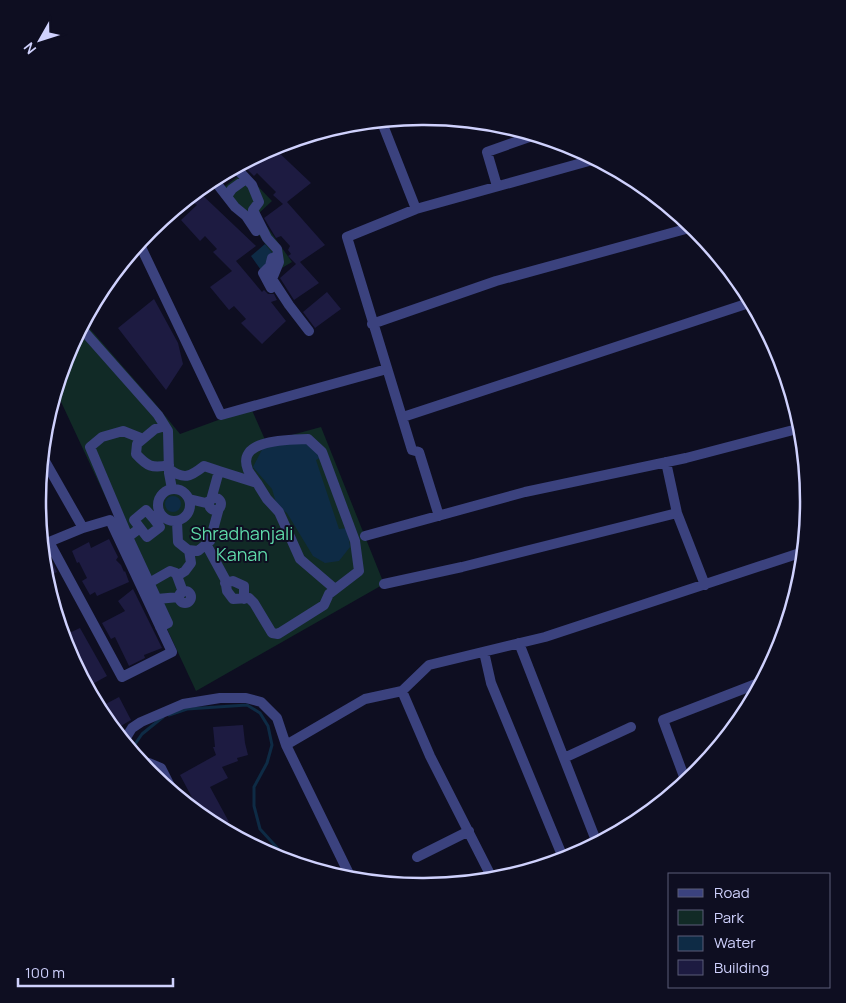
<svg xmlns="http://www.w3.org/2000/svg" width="846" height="1003" viewBox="0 0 846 1003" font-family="Manrope,sans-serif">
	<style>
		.green { fill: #112a26 }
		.water { fill: #0e2b45 }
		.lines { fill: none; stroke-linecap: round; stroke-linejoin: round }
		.stream { stroke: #0e2b45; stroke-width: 3 }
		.building { fill: #1d1b41 }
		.street { stroke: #3b427e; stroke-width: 10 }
		.labels { text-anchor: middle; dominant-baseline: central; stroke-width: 4; stroke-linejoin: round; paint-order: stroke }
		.park-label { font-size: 18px; fill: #5edaa9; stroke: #0e0e21 }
		.rim { fill: none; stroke: #cfd1fd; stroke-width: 2.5 }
	</style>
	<rect width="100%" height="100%" fill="#0e0e21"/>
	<path class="green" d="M 244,172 L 272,201 L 258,214 L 292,262 L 270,275 L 278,289 L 273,292 L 263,273 L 270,266 L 272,254 L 246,216 L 217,192 Z
		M 84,322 L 153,401 L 180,434 L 251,408 L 266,442 L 321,427 L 384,584 L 196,691 L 56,391 L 67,354 Z"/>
	<path class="water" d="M 265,244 L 273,254 L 263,273 L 251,256 Z
		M 266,442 L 306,443 L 324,456 L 316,460 L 339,529 L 347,528 L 350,547 L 339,561 L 325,563 L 313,556 L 287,513 L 277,506 L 272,489 L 253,467 Z
		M165 504a8 8 0 1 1 16 0a8 8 0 1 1-16 0Z"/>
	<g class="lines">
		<path class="stream" d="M 169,715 L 187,709 L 247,705 L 260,713 L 268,726 L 272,745 L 267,763 L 254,787 L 254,806 L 260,829 L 281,852 L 286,861
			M 131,750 L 142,734 L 163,717"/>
	</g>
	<path class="building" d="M 273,147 L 311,183 L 287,202 L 325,245 L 300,262 L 319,283 L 294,300 L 280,278 L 296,264 L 288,256 L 291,254 L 288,250 L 290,246 L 281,236 L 276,238 L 264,218 L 283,204 L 273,195 L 276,192 L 257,173 L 254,176 L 245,167 L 260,154 Z
		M 197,190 L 256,246 L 236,261 L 262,292 L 264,290 L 268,294 L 274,294 L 277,300 L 271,302 L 286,321 L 262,344 L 241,323 L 246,319 L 234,306 L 229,310 L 210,287 L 232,271 L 213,252 L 217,249 L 205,236 L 200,241 L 181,220 L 197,205 L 187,199 Z
		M 327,292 L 341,309 L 315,328 L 303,312 Z
		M 154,299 L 178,343 L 183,364 L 166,390 L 118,328 Z
		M 109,539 L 118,557 L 116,560 L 121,565 L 124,572 L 125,571 L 129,582 L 97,596 L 95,592 L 90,595 L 82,581 L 87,578 L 79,562 L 77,563 L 72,551 L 89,542 L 91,548 Z
		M 49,556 L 57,572 L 45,578 L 43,560 Z
		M 133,589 L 162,648 L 144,655 L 145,658 L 129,666 L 115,637 L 111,639 L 102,623 L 125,611 L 118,601 Z
		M 80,628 L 107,676 L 87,687 L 78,671 L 83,669 L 65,635 Z
		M 119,697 L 131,720 L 114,730 L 106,716 L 104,717 L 98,708 Z
		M 243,725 L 245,743 L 248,755 L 237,758 L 238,761 L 222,767 L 228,778 L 210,787 L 229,822 L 225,824 L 230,833 L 203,818 L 180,775 L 216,755 L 213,747 L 215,747 L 213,727 Z"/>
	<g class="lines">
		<path class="street" d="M 381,120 L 416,209 L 596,159
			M 238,170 L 252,185 L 259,202 L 253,210 L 267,238 L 277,249 L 279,262 L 272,279 L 289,305 L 309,331
			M 214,180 L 235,207 L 246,216 L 256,231
			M 497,186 L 487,152 L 535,135
			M 227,196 L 232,189 L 246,179
			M 416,209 L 347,237 L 412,450 L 419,452 L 439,516
			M 139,243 L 221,415 L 387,369
			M 271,288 L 263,273 L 270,266 L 272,258
			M 372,324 L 496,281 L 693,227
			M 81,328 L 158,415 L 168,431 L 169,473 L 172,489
			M 403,417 L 752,302
			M 165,426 L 155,429 L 137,444 L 136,454 C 147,466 152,469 169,465
			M 42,456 L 83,528
			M 169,469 C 184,480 190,477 204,466 L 219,471 L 211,500 L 206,503 L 189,499
			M 257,483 L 267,499 L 279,512 L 300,559 L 335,589
			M158 505a16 16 0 1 1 32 0a16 16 0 1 1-32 0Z
			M209 504a6 6 0 1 1 12 0a6 6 0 1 1-12 0Z
			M 677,513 L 705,585
			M 153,518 L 146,510 L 134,520 L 147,537 L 160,527 L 153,518 L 159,513
			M 110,520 L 172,652 L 122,677 L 49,542 L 83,528 Z
			M 177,522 L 178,542 L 188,550 L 198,551 L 210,541 L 219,508
			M 140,528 L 128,537 L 90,447 L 102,437 L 123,431 L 143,439
			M 365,536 L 525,492 L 686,458 L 801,428
			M 128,537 L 168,623 L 160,627
			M 206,544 L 225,579 L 227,591 L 233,599 L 249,598 L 254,603 L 272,633 L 278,634 L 324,605 L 329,594 L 359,571 L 355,541 L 322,452 L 308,439 C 292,440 235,438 248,470 C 250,474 254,479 257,483 L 219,471
			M 177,576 L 185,571 L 191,563 L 189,550
			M 149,583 L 170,571 L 176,573 L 183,592
			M 225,583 L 233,581 L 244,586 L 244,599
			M 384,584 L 462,567 L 677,513 L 666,462
			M179 597a6 6 0 1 1 12 0a6 6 0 1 1-12 0Z
			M 157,599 L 179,597
			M 519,643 L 597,843
			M 484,652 L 491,683 L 564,860
			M 402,691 L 430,756 L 493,880
			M 124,741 L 132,728 L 141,722 L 183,704 L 220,698 L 246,698 L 261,702 L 277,718 L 286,745 L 352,880
			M 286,745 L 365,699 L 402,691 L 429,665 L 545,637 L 803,552
			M 564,758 L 631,727
			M 143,765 L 149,763 L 161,768 L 174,794
			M 686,782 L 663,720 L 756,684 L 758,689
			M 417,857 L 469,831"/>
	</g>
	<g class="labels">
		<g class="park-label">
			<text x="242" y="533">Shradhanjali<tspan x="242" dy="21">Kanan</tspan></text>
		</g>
	</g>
	<path d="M0 0H846V1003H0ZM422 125H424A376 376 0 0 1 800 501V502A376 376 0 0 1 424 878H422A376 376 0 0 1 46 502V501A376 376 0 0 1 422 125Z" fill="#0e0e21" fill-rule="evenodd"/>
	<path class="rim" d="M422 125H424A376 376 0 0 1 800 501V502A376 376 0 0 1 424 878H422A376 376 0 0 1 46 502V501A376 376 0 0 1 422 125Z"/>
	<rect x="668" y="873" width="162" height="115" fill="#0e0e21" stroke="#5b5c79"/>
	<rect x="678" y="889" width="25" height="8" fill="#3b427e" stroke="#5b5c79"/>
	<text x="714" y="898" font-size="15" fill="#cfd1fd">Road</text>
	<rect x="678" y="910" width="25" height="15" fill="#112a26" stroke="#5b5c79"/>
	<text x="714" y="923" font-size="15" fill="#cfd1fd">Park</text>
	<rect x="678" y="936" width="25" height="15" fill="#0e2b45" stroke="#5b5c79"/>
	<text x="714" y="948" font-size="15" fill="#cfd1fd">Water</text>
	<rect x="678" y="960" width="25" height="15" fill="#1d1b41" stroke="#5b5c79"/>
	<text x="714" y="973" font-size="15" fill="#cfd1fd">Building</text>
	<g transform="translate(40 40) rotate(231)" stroke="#0e0e21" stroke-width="4" paint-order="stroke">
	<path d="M0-4L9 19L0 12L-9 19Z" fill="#cfd1fd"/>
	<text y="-8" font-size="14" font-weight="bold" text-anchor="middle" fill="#cfd1fd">N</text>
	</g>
	<path d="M18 978v8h155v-8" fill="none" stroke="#cfd1fd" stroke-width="2.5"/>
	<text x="25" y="978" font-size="15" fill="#cfd1fd" stroke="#0e0e21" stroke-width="4" paint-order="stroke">100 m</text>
</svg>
